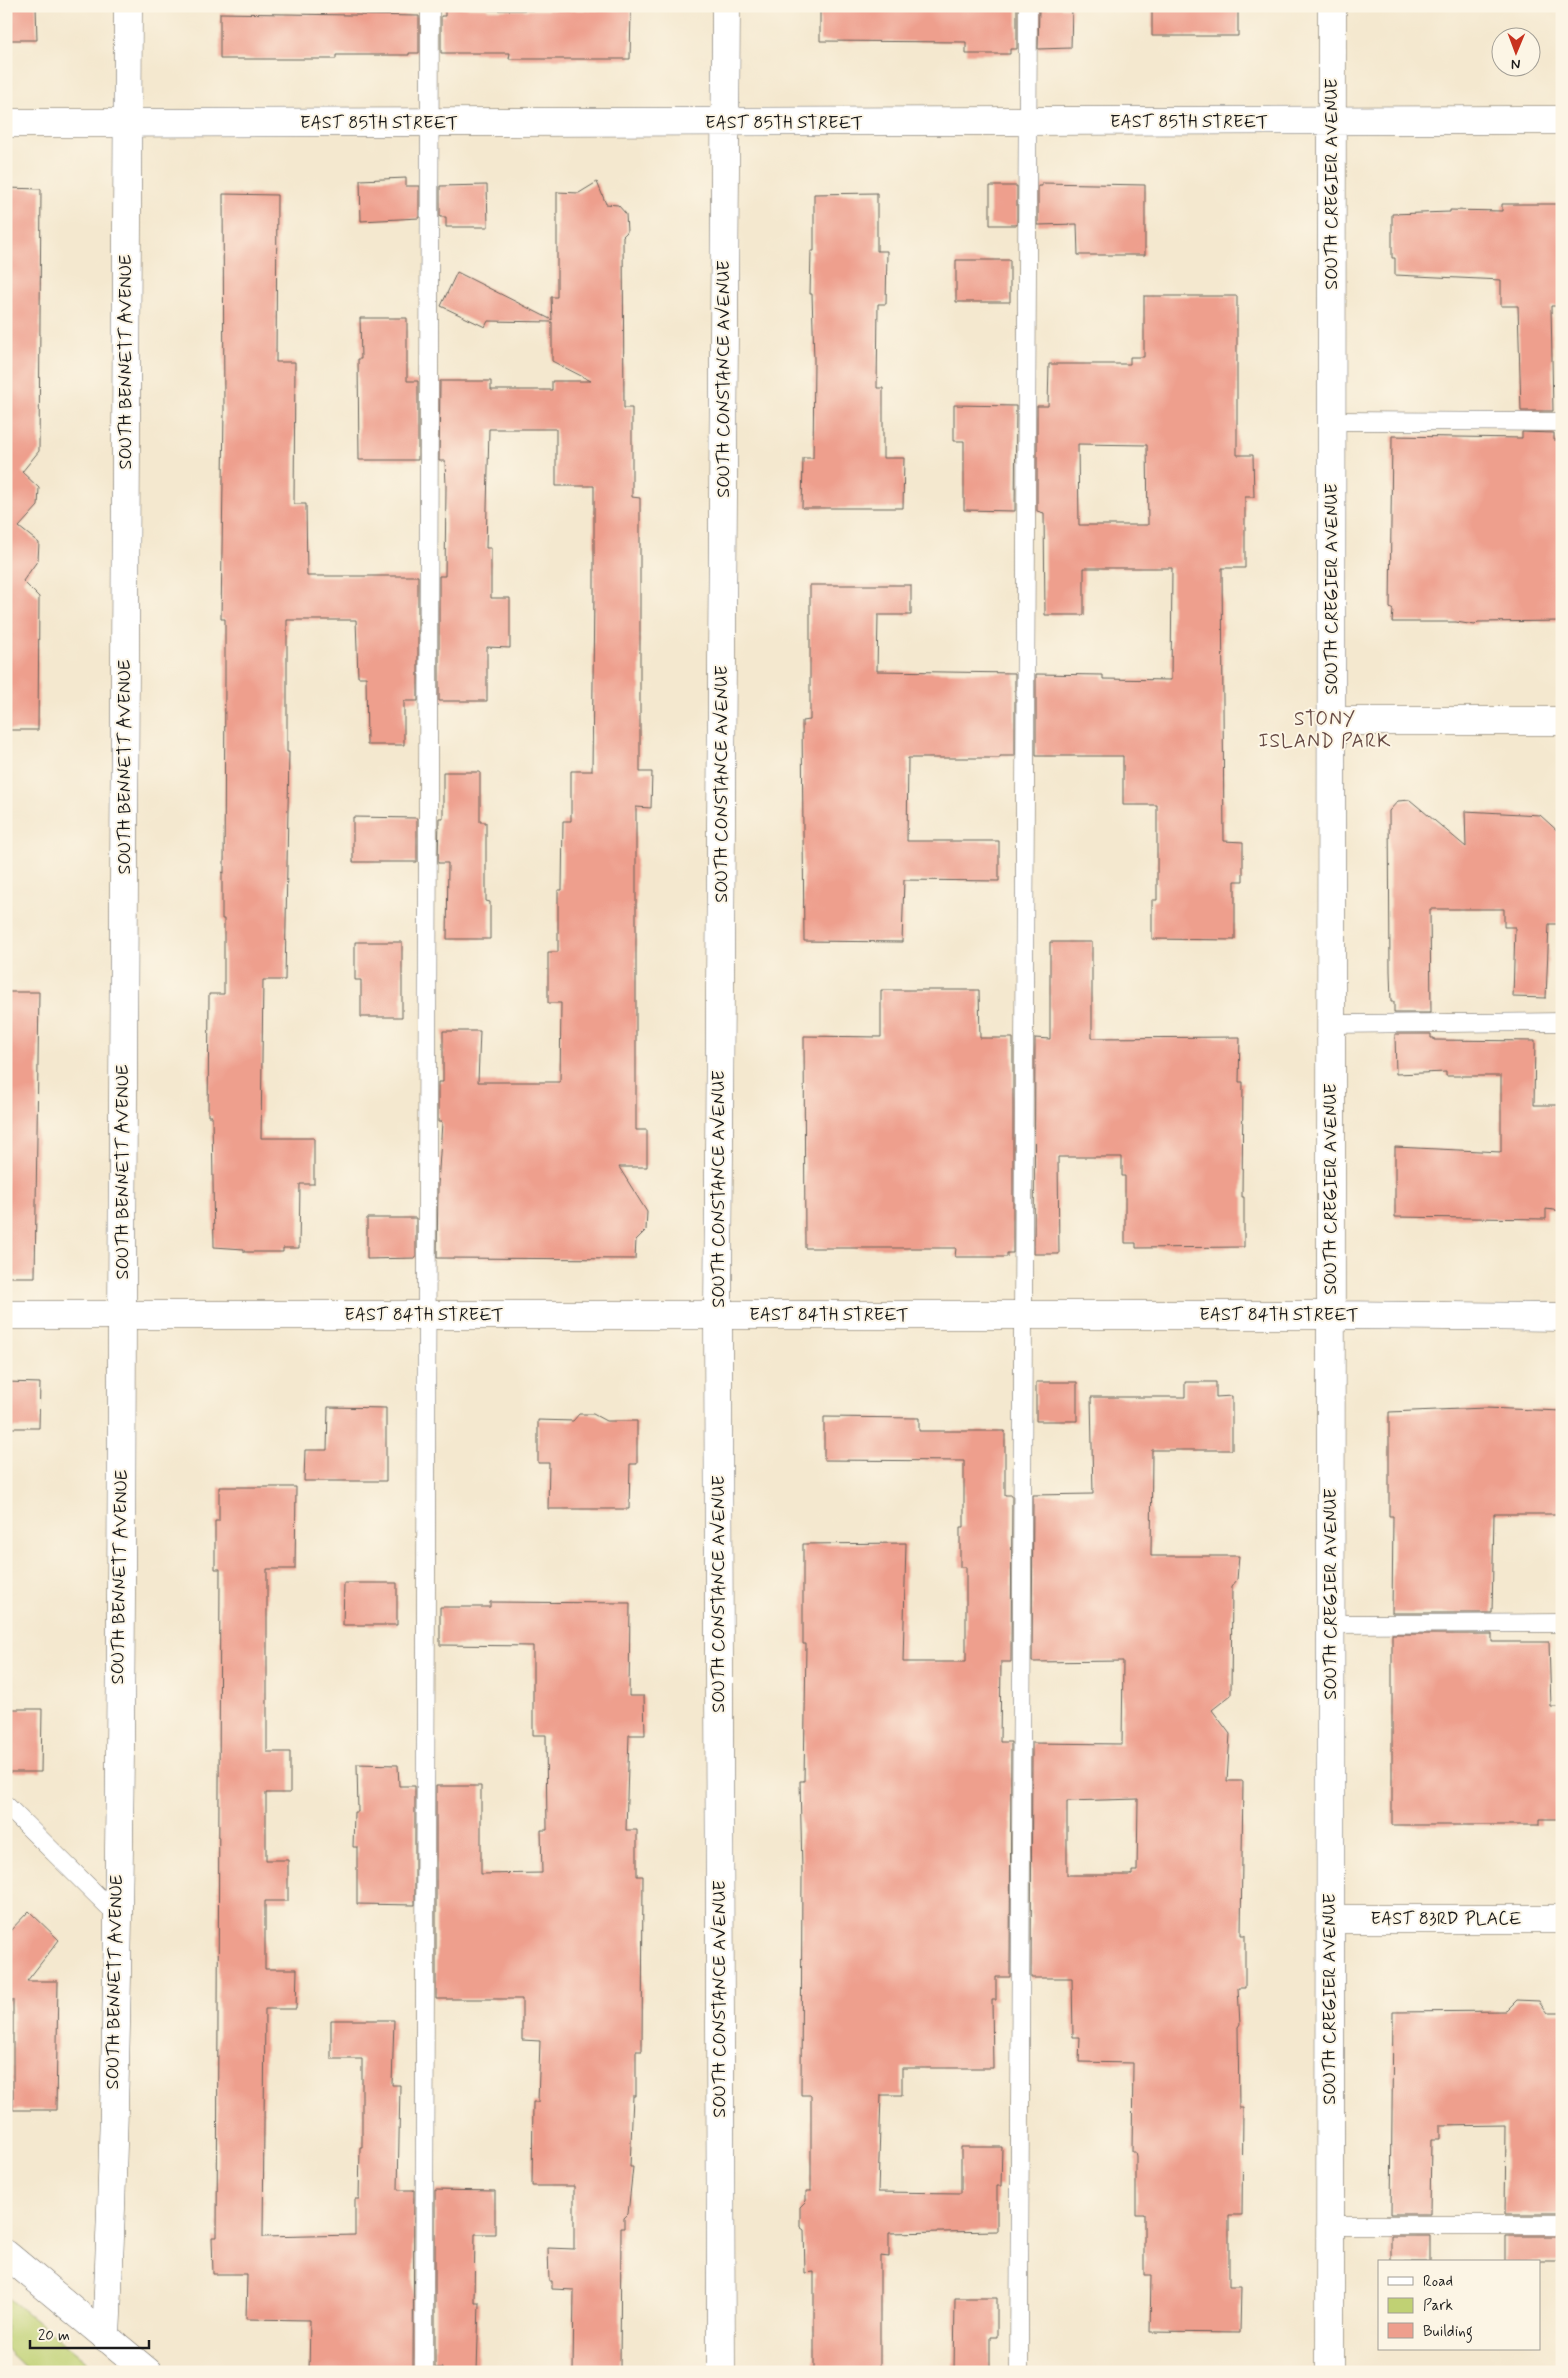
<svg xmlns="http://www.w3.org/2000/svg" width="1568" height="2378" viewBox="0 0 1568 2378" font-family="Mynerve,sans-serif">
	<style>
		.green { fill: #c0d174; stroke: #6e7648 }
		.building { fill: #ee9f8d; fill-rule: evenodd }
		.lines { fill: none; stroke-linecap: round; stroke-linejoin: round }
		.service-casing { stroke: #68635b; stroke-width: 19 }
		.minor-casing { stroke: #68635b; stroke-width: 29 }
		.tertiary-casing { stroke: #68635b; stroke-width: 29 }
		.service { stroke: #fff; stroke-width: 18 }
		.minor { stroke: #fff; stroke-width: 28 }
		.tertiary { stroke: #fff; stroke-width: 28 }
		.labels { text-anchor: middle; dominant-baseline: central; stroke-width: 4; stroke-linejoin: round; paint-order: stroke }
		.street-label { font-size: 18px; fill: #1c1c1c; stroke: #fcf5e5 }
		.neighbourhood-label { font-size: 19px; letter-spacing: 1px; fill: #664a44; stroke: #fcf5e5 }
	</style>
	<rect width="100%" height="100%" fill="#fcf5e5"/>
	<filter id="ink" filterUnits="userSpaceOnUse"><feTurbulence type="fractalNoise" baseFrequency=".02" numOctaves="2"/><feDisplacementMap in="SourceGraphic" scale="10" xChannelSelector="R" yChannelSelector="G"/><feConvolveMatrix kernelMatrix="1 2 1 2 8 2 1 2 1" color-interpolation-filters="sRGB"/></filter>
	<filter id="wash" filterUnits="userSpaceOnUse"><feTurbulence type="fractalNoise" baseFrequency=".0096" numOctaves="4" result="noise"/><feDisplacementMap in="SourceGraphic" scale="20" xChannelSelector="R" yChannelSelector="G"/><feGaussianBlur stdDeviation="1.12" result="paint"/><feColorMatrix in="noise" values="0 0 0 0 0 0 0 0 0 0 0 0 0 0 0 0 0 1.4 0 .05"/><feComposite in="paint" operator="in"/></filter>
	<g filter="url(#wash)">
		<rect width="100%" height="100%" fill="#f4e8cf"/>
		<path class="green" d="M 6,2296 L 100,2372 L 30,2372 L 6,2349 Z"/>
		<g id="blocks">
			<path class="building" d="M 6,6 L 36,6 L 37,40 L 6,40 Z
				M 820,6 L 1017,7 L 1017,49 L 1010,49 L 1010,54 L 966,54 L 966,42 L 820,41 Z
				M 1152,6 L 1238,6 L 1238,36 L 1152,36 Z
				M 445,7 L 488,8 L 488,10 L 631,10 L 630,59 L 509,59 L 510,53 L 441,53 L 441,16 L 445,16 Z
				M 1039,8 L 1072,8 L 1071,48 L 1038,49 Z
				M 220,13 L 419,16 L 419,53 L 409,53 L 409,55 L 336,55 L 336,59 L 220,59 Z
				M 406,178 L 406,186 L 419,186 L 419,218 L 361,221 L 360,180 Z
				M 597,182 L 606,204 L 618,205 L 626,214 L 627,232 L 623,236 L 624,408 L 632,408 L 632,497 L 640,498 L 640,772 L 652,772 L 651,808 L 636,807 L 636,1130 L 647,1130 L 647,1167 L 619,1167 L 647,1212 L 646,1230 L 636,1240 L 635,1259 L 437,1258 L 438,1185 L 442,1122 L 438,1122 L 438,1082 L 443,1082 L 443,1031 L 480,1031 L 478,1082 L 560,1082 L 561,1003 L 548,1003 L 548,952 L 558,952 L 558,890 L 562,890 L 563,821 L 571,821 L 571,771 L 592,771 L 594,593 L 594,486 L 556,486 L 556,429 L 489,429 L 486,548 L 491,548 L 491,598 L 510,598 L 510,648 L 487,647 L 487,701 L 439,701 L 439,576 L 445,576 L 446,486 L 445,461 L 439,461 L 440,381 L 491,381 L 491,390 L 552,390 L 552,381 L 591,381 L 552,361 L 552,322 L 488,321 L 485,327 L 441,306 L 457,272 L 552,320 L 551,297 L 557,297 L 557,192 L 579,193 Z
				M 1042,183 L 1145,185 L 1145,255 L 1078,255 L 1077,224 L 1038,225 L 1038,186 L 1042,186 Z
				M 487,185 L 488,227 L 446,227 L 446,217 L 440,217 L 440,186 Z
				M 990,186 L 1017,186 L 1017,225 L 990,225 Z
				M 6,188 L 41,189 L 39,451 L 22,472 L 39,488 L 38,506 L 19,527 L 39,543 L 38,560 L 23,581 L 39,597 L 38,730 L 6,730 Z
				M 877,193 L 877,251 L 887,251 L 886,304 L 878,304 L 877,388 L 883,388 L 883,458 L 904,458 L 903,508 L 802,508 L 803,458 L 813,458 L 814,360 L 812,294 L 810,294 L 811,251 L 814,251 L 814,194 Z
				M 223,194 L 277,195 L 276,362 L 295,362 L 294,504 L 306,504 L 307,576 L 418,576 L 418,701 L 404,701 L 404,745 L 367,745 L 366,677 L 358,677 L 356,620 L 287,620 L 287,752 L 289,752 L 285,980 L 263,980 L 261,1138 L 314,1138 L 314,1184 L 300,1184 L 299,1248 L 283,1248 L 283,1252 L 244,1252 L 244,1249 L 214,1247 L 212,1116 L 208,1116 L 209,994 L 224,994 L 224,919 L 222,919 L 222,872 L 224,873 L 225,676 L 225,619 L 221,619 L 224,411 Z
				M 1502,204 L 1562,204 L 1562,306 L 1551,306 L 1553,411 L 1521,411 L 1518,306 L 1501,306 L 1501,280 L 1395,275 L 1395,258 L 1392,258 L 1392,214 L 1450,212 L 1450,210 L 1502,211 Z
				M 956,260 L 1010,260 L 1010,302 L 956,302 Z
				M 1144,296 L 1237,296 L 1237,455 L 1253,455 L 1254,497 L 1245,497 L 1245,568 L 1222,568 L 1224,841 L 1243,842 L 1243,881 L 1235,881 L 1235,940 L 1152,939 L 1152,900 L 1157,900 L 1157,805 L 1123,805 L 1123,756 L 1036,756 L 1036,674 L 1103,675 L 1103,679 L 1171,680 L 1172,568 L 1084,568 L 1084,615 L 1045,615 L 1044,513 L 1037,511 L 1037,406 L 1048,406 L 1049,364 L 1130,364 L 1130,357 L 1144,357 ZM 1078,444 L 1147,445 L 1148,525 L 1079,525 Z
				M 360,318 L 407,318 L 407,381 L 418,381 L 418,460 L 359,460 L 358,359 L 361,359 Z
				M 954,405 L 1016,406 L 1015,511 L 964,510 L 964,441 L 954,441 Z
				M 1522,432 L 1554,433 L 1554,440 L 1562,440 L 1562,621 L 1478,622 L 1475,625 L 1456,622 L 1392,622 L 1393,610 L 1390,608 L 1392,436 L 1522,438 Z
				M 810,585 L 911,585 L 911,615 L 878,615 L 877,671 L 1015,673 L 1015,756 L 1000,756 L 1000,758 L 908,758 L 907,841 L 999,841 L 999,881 L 904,880 L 902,942 L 804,941 L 802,721 L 810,720 Z
				M 443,772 L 480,772 L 480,822 L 486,822 L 486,901 L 490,902 L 490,939 L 447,939 L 448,863 L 438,863 L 439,818 L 443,818 Z
				M 1410,800 L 1466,847 L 1465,811 L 1540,815 L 1562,835 L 1562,924 L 1549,924 L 1546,998 L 1513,997 L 1515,927 L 1504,927 L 1504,909 L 1430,909 L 1431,1013 L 1394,1013 L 1394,1002 L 1391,1002 L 1390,971 L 1389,811 L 1398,801 Z
				M 353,817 L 417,818 L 417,862 L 353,862 Z
				M 355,942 L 402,942 L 402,1017 L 361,1017 L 361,980 L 355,980 Z
				M 1050,942 L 1092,942 L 1092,1038 L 1240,1037 L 1239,1082 L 1243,1082 L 1242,1197 L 1244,1197 L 1244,1247 L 1136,1248 L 1136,1243 L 1125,1243 L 1125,1176 L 1122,1176 L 1122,1157 L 1058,1157 L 1059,1254 L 1034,1254 L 1035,1038 L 1050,1039 Z
				M 881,990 L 979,990 L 980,1038 L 1013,1038 L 1013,1253 L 1007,1253 L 1007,1257 L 955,1257 L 956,1248 L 805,1248 L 804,1036 L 881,1037 Z
				M 6,992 L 39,992 L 35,1277 L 6,1277 Z
				M 1395,1034 L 1431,1034 L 1431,1038 L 1434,1038 L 1434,1040 L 1535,1041 L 1534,1105 L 1562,1105 L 1562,1211 L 1546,1209 L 1546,1219 L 1395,1217 L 1395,1147 L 1501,1152 L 1501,1076 L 1446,1076 L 1446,1072 L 1396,1074 Z
				M 367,1218 L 416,1218 L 416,1258 L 367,1259 Z
				M 6,1382 L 40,1383 L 39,1428 L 6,1428 Z
				M 1036,1382 L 1077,1382 L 1077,1421 L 1036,1421 Z
				M 1185,1382 L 1216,1382 L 1216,1397 L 1232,1396 L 1232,1450 L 1152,1450 L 1151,1556 L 1239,1556 L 1237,1580 L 1232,1586 L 1231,1695 L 1212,1710 L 1230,1734 L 1227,1781 L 1243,1781 L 1241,1935 L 1245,1935 L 1245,1988 L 1238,1988 L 1240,2024 L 1238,2027 L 1239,2108 L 1243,2108 L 1242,2215 L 1229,2215 L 1229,2287 L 1241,2287 L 1240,2333 L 1150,2332 L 1151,2275 L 1144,2275 L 1144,2214 L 1136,2214 L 1136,2156 L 1135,2152 L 1132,2152 L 1133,2063 L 1079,2062 L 1080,2037 L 1073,2037 L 1072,1978 L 1031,1978 L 1032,1743 L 1122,1744 L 1123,1661 L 1032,1662 L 1033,1495 L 1093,1494 L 1091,1397 L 1185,1397 ZM 1138,1799 L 1137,1871 L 1132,1871 L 1132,1875 L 1067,1875 L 1067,1801 Z
				M 328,1407 L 386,1408 L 386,1481 L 304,1481 L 305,1450 L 327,1450 Z
				M 1485,1408 L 1562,1411 L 1562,1514 L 1494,1514 L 1492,1613 L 1392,1613 L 1393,1516 L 1389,1516 L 1389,1412 Z
				M 579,1414 L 593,1414 L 606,1421 L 637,1421 L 637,1464 L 630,1464 L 629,1509 L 548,1509 L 549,1463 L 538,1463 L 538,1420 L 573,1421 Z
				M 824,1417 L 919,1418 L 919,1431 L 1005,1431 L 1005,1495 L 1012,1495 L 1011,1662 L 1001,1662 L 1000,1742 L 1011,1742 L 1010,1977 L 996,1977 L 996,2000 L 992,2000 L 993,2068 L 902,2068 L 902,2095 L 881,2095 L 878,2192 L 961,2193 L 961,2147 L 1002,2147 L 1001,2186 L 997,2186 L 997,2231 L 889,2233 L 889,2257 L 880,2256 L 880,2371 L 814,2372 L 814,2272 L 805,2273 L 804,2230 L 800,2227 L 800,2207 L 806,2201 L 806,2191 L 811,2191 L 811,2095 L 801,2095 L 802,1870 L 800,1781 L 804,1781 L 806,1644 L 803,1644 L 803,1544 L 906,1543 L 903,1662 L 966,1662 L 966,1567 L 960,1567 L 960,1527 L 964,1527 L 964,1461 L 824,1460 Z
				M 219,1487 L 296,1487 L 295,1569 L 267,1569 L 267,1752 L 290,1752 L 290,1793 L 266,1793 L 266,1860 L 288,1860 L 288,1901 L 265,1901 L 265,1969 L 297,1969 L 296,2009 L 265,2009 L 263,2237 L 355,2235 L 355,2199 L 359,2199 L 360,2147 L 362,2147 L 362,2059 L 331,2059 L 331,2020 L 394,2020 L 392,2085 L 400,2085 L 398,2190 L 414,2190 L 413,2368 L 368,2369 L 368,2372 L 309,2372 L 310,2320 L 246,2319 L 247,2274 L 213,2274 L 212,2237 L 217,2237 L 220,1569 L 215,1569 L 215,1521 L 219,1521 Z
				M 344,1583 L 397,1583 L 397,1625 L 343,1625 Z
				M 490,1602 L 630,1603 L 629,1696 L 644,1696 L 645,1735 L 629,1735 L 626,1830 L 637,1830 L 637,1876 L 643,1876 L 642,2051 L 636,2051 L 636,2096 L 633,2096 L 630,2167 L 633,2167 L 628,2214 L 624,2218 L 624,2228 L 621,2228 L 620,2372 L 573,2372 L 574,2290 L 552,2289 L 552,2281 L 549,2281 L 548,2248 L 574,2249 L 574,2186 L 532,2186 L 533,2102 L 538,2102 L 540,2041 L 522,2040 L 522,1999 L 436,1999 L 436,1786 L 481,1786 L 481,1874 L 542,1873 L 541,1830 L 547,1830 L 546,1735 L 533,1735 L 533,1646 L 440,1645 L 440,1607 L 490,1607 Z
				M 1392,1634 L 1492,1634 L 1492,1642 L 1549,1642 L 1551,1707 L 1562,1707 L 1562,1819 L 1540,1819 L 1540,1825 L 1392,1825 Z
				M 6,1709 L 42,1709 L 41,1772 L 6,1772 Z
				M 357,1764 L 398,1765 L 399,1786 L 415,1786 L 415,1905 L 357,1904 L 357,1847 L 353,1847 L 354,1812 L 358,1812 Z
				M 29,1911 L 59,1940 L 27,1981 L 58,1981 L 56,2110 L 13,2110 L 13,1999 L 6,2008 L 6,1935 Z
				M 1517,2000 L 1539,2001 L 1548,2013 L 1562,2013 L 1562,2214 L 1505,2214 L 1506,2125 L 1440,2126 L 1440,2139 L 1431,2139 L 1430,2214 L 1391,2214 L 1393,2012 L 1506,2011 Z
				M 435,2190 L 495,2191 L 495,2234 L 475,2234 L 474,2302 L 479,2302 L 477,2372 L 442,2372 L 442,2368 L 435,2368 Z
				M 1391,2236 L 1430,2236 L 1430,2262 L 1391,2262 Z
				M 1505,2236 L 1562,2236 L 1562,2262 L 1505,2262 Z
				M 955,2298 L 997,2298 L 997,2337 L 990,2337 L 990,2372 L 954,2372 Z"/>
		</g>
	</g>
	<g filter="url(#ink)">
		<use href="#blocks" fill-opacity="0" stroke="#68635b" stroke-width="1"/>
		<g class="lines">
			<g class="service-casing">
				<path id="service" d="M 1332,421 L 1562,422
					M 1331,1024 L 1562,1022
					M 1331,1624 L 1562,1623
					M 6,1805 L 117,1915
					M 1330,2225 L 1562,2225
					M 424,2372 L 430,6
					M 1019,2372 L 1028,6"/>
			</g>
			<g class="minor-casing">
				<path id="minor" d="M 6,123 L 1562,120
					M 1332,721 L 1562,721
					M 6,1315 L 1331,1315 L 1562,1317
					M 1330,1919 L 1562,1919
					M 106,2338 C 121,1999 121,1658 122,1319 C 123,881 127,444 128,6
					M 721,2372 L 718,1315 L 726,6
					M 1330,2372 L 1332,6"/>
			</g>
			<g class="tertiary-casing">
				<path id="tertiary" d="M 6,2254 L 148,2372"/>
			</g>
			<use href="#service" class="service"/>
			<use href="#minor" class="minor"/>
			<use href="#tertiary" class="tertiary"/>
		</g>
	</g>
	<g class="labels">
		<g class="street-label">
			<text x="1189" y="122">EAST 85TH STREET</text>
			<text x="379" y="123">EAST 85TH STREET</text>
			<text x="784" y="123">EAST 85TH STREET</text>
			<text transform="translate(1332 184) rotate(-90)">SOUTH CREGIER AVENUE</text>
			<text transform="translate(126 362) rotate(-90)">SOUTH BENNETT AVENUE</text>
			<text transform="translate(724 379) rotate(-90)">SOUTH CONSTANCE AVENUE</text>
			<text transform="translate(1332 589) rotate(-90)">SOUTH CREGIER AVENUE</text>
			<text transform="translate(125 767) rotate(-90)">SOUTH BENNETT AVENUE</text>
			<text transform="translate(722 784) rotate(-90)">SOUTH CONSTANCE AVENUE</text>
			<text transform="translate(123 1172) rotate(-90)">SOUTH BENNETT AVENUE</text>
			<text transform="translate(719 1189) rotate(-90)">SOUTH CONSTANCE AVENUE</text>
			<text transform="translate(1331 1189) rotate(-90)">SOUTH CREGIER AVENUE</text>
			<text x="424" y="1315">EAST 84TH STREET</text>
			<text x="829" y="1315">EAST 84TH STREET</text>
			<text x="1279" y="1315">EAST 84TH STREET</text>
			<text transform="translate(120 1577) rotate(-89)">SOUTH BENNETT AVENUE</text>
			<text transform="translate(719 1594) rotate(-90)">SOUTH CONSTANCE AVENUE</text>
			<text transform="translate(1331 1594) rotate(-90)">SOUTH CREGIER AVENUE</text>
			<text x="1446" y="1919">EAST 83RD PLACE</text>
			<text transform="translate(115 1982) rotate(-89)">SOUTH BENNETT AVENUE</text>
			<text transform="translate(720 1999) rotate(-90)">SOUTH CONSTANCE AVENUE</text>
			<text transform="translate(1330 1999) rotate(-90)">SOUTH CREGIER AVENUE</text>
		</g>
		<g class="neighbourhood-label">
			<text x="1325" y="719">STONY<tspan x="1325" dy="22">ISLAND PARK</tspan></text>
		</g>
	</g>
	<rect width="1568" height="2378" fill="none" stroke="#fcf5e5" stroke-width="25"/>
	<rect x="1378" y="2260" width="162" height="90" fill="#fcf5e5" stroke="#a29e95"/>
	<rect x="1388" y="2277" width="25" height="8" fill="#ffffff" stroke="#a29e95"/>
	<text x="1423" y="2286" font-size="15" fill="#1c1c1c">Road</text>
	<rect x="1388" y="2298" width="25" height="15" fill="#c0d174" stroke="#a29e95"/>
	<text x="1423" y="2310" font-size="15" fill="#1c1c1c">Park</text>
	<rect x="1388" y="2323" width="25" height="15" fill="#ee9f8d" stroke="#a29e95"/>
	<text x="1423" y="2336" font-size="15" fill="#1c1c1c">Building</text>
	<g transform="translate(1516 52) rotate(181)"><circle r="24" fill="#fcf5e5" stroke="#a29e95"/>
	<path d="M0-4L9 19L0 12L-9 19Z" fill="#c8321e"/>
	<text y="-8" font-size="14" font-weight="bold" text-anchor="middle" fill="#1c1c1c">N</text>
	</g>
	<path d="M30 2340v8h119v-8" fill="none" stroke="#1c1c1c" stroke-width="2.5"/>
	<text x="38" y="2340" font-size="15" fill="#1c1c1c" stroke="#fcf5e5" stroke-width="4" paint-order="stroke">20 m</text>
</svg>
